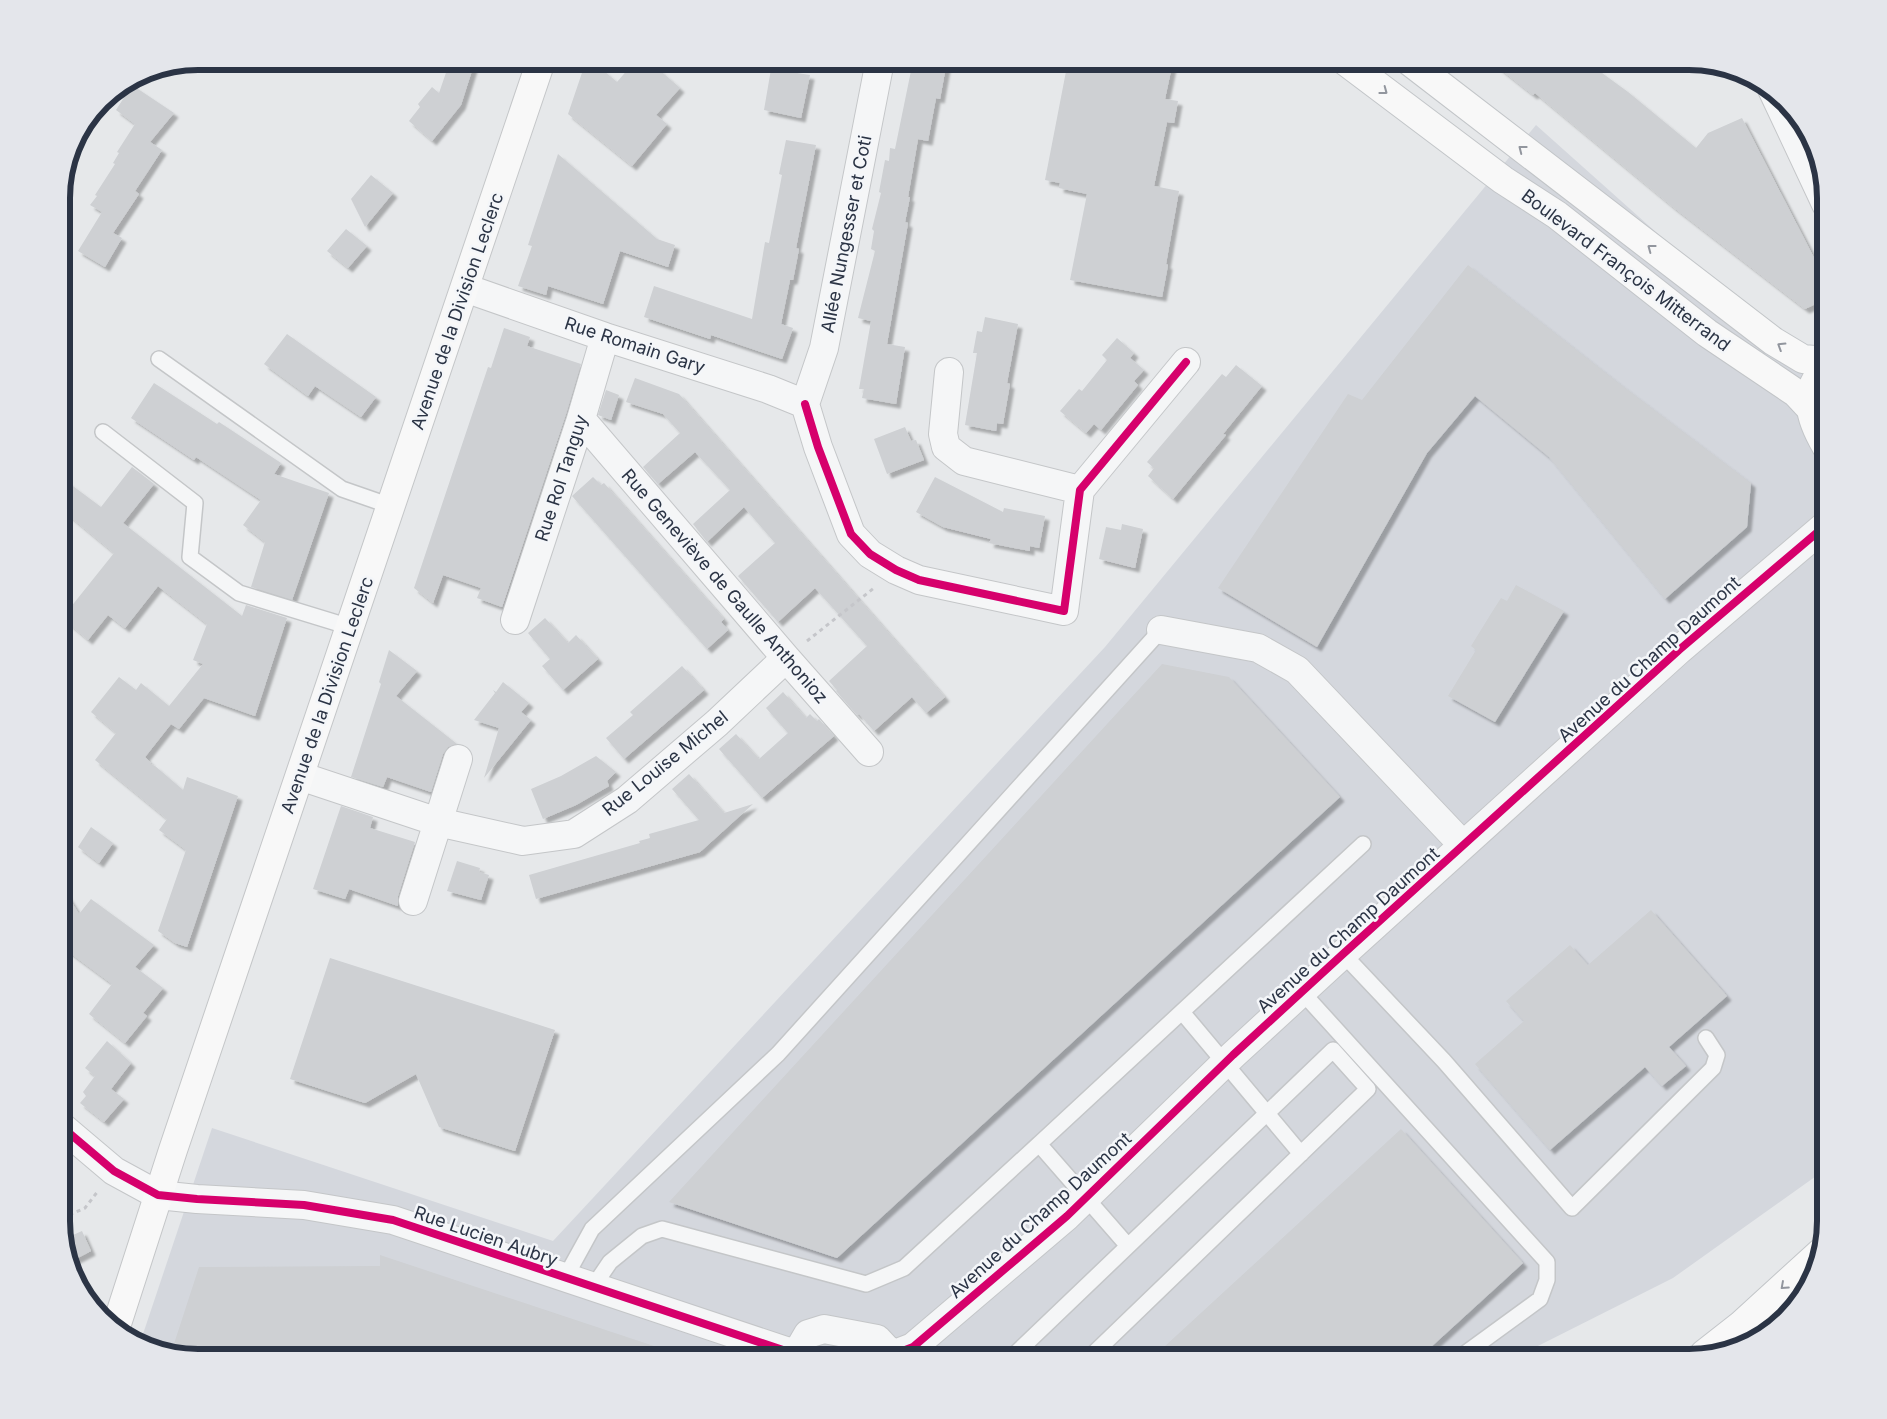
<svg xmlns="http://www.w3.org/2000/svg" width="1887" height="1419" viewBox="0 0 1887 1419" font-family="Inter,sans-serif">
	<style>
		.built { fill: #d4d7dd }
		.building { fill: #ced0d3; filter: url(#shadow) }
		.lines { fill: none; stroke-linecap: round; stroke-linejoin: round }
		.lane-casing { stroke: #c4c6c8; stroke-width: 18 }
		.street-casing { stroke: #c4c6c8; stroke-width: 30 }
		.secondary-casing { stroke: #c4c6c8; stroke-width: 30 }
		.primary-casing { stroke: #c2c5c8; stroke-width: 30 }
		.path { stroke: #c5c6ca; stroke-width: 3; stroke-dasharray: 4 4; stroke-linecap: butt }
		.lane { stroke: #f5f6f7; stroke-width: 15 }
		.street { stroke: #f5f6f7; stroke-width: 28 }
		.secondary { stroke: #f8f8f8; stroke-width: 28 }
		.primary { stroke: #f8f8f8; stroke-width: 28 }
		.cycleway-casing { stroke: #f4f6f9; stroke-width: 11 }
		.cycleway { stroke: #d6006c; stroke-width: 8 }
		.oneway { stroke: #92969e }
		.labels { text-anchor: middle; dominant-baseline: central; stroke-width: 5; stroke-linejoin: round; paint-order: stroke }
		.street-label { font-size: 18px; fill: #2b3445; stroke: #f4f6f9 }
		.rim { fill: none; stroke: #2b3445; stroke-width: 6 }
	</style>
	<defs>
		<filter id="shadow"><feDropShadow dx="4.5" dy="4.5" stdDeviation="1" flood-color="#0004"/></filter>
	</defs>
	<rect width="100%" height="100%" fill="#e6e8ea"/>
	<path class="built" d="M 1536,125 L 1826,384 L 1826,1169 L 1673,1278 L 1514,1358 L 198,1358 L 154,1350 L 140,1343 L 212,1128 L 553,1241 L 1105,647 Z"/>
	<path class="building" d="M 450,61 L 475,61 L 461,105 L 432,141 L 409,121 L 420,107 L 418,104 L 432,87 L 439,93 Z
		M 586,61 L 592,61 L 617,82 L 635,61 L 649,61 L 680,88 L 656,115 L 667,124 L 632,166 L 568,114 Z
		M 913,61 L 947,61 L 940,99 L 936,98 L 928,141 L 918,139 L 908,197 L 910,197 L 905,222 L 908,223 L 887,344 L 905,347 L 896,404 L 862,398 L 864,389 L 859,389 L 871,321 L 858,318 L 875,251 L 871,249 L 874,231 L 872,229 L 881,193 L 879,192 L 885,160 L 889,161 L 890,148 L 895,149 Z
		M 1068,61 L 1146,61 L 1172,66 L 1165,99 L 1178,101 L 1174,123 L 1167,122 L 1154,186 L 1179,191 L 1166,264 L 1168,265 L 1162,297 L 1070,280 L 1087,194 L 1059,188 L 1060,183 L 1045,180 Z
		M 1490,61 L 1575,61 L 1587,71 L 1591,65 L 1628,92 L 1696,148 L 1708,133 L 1742,118 L 1826,281 L 1826,299 L 1805,309 L 1673,207 L 1535,93 L 1533,95 Z
		M 771,69 L 810,75 L 801,118 L 764,110 Z
		M 132,85 L 174,113 L 150,142 L 162,150 L 135,191 L 139,194 L 113,233 L 122,238 L 105,267 L 78,251 L 102,212 L 90,205 L 97,196 L 95,195 L 115,164 L 113,163 L 119,153 L 117,152 L 135,124 L 116,110 Z
		M 786,140 L 816,145 L 796,248 L 799,249 L 793,280 L 790,280 L 781,324 L 793,328 L 782,359 L 711,335 L 710,339 L 644,317 L 654,286 L 752,319 L 765,242 L 769,243 L 782,175 L 779,174 Z
		M 558,154 L 657,239 L 675,245 L 668,267 L 620,251 L 603,304 L 548,286 L 546,295 L 518,286 L 532,246 L 528,245 Z
		M 371,175 L 393,193 L 365,227 L 351,199 Z
		M 346,229 L 367,246 L 348,268 L 327,251 Z
		M 1468,265 L 1620,384 L 1751,483 L 1747,527 L 1665,599 L 1549,457 L 1475,396 L 1427,453 L 1317,647 L 1218,588 L 1348,394 L 1362,400 Z
		M 985,317 L 1018,324 L 1007,383 L 1010,384 L 1003,424 L 997,423 L 996,431 L 965,425 L 977,353 L 973,353 L 977,331 L 982,332 Z
		M 504,328 L 530,337 L 527,346 L 581,364 L 566,414 L 502,607 L 477,598 L 481,588 L 443,575 L 433,603 L 414,588 L 488,367 L 491,368 Z
		M 287,334 L 376,397 L 361,417 L 315,386 L 308,396 L 264,364 Z
		M 1117,338 L 1134,353 L 1130,358 L 1144,370 L 1134,381 L 1138,385 L 1101,430 L 1094,424 L 1086,433 L 1060,411 L 1079,389 L 1082,391 L 1107,360 L 1102,355 Z
		M 1236,365 L 1262,386 L 1223,434 L 1226,435 L 1173,499 L 1148,476 L 1154,468 L 1147,462 L 1222,374 L 1226,377 Z
		M 635,378 L 679,394 L 945,697 L 926,713 L 912,697 L 874,731 L 859,714 L 857,715 L 836,691 L 837,690 L 829,681 L 867,646 L 815,588 L 778,622 L 738,576 L 775,543 L 744,507 L 707,542 L 693,524 L 730,490 L 695,452 L 658,484 L 643,467 L 680,433 L 663,414 L 626,402 Z
		M 154,383 L 217,424 L 219,422 L 281,463 L 274,474 L 329,493 L 292,600 L 251,587 L 265,542 L 243,525 L 261,500 L 196,457 L 194,460 L 131,418 Z
		M 606,390 L 619,395 L 611,420 L 598,415 Z
		M 905,427 L 911,441 L 916,440 L 924,460 L 887,474 L 874,439 Z
		M 132,467 L 154,484 L 123,523 L 242,616 L 246,605 L 287,618 L 255,716 L 204,698 L 179,729 L 171,724 L 145,757 L 151,763 L 150,764 L 155,766 L 183,790 L 187,777 L 238,796 L 187,947 L 175,943 L 158,931 L 186,850 L 159,830 L 167,819 L 95,760 L 116,733 L 91,712 L 119,677 L 136,690 L 141,683 L 169,706 L 203,664 L 193,660 L 207,624 L 158,586 L 125,628 L 108,615 L 88,640 L 62,618 L 114,553 L 62,510 L 62,478 L 101,507 Z
		M 593,477 L 601,485 L 604,483 L 724,619 L 721,622 L 728,630 L 707,649 L 572,496 Z
		M 935,477 L 1003,512 L 1004,508 L 1045,516 L 1039,548 L 1030,546 L 1030,551 L 989,543 L 991,539 L 943,527 L 916,512 Z
		M 1122,524 L 1143,529 L 1135,568 L 1099,559 L 1106,527 L 1121,530 Z
		M 1516,585 L 1564,611 L 1495,722 L 1448,696 L 1476,650 L 1471,646 L 1492,612 L 1501,598 L 1507,601 Z
		M 545,618 L 568,643 L 576,635 L 598,659 L 563,690 L 542,666 L 550,659 L 528,633 Z
		M 389,650 L 417,671 L 396,696 L 457,744 L 448,747 L 443,754 L 431,792 L 387,777 L 383,787 L 351,777 L 381,684 L 379,682 Z
		M 1162,664 L 1229,677 L 1340,797 L 837,1258 L 669,1202 Z
		M 682,666 L 704,690 L 624,759 L 606,738 L 633,715 L 630,712 Z
		M 503,682 L 529,703 L 521,712 L 531,720 L 484,778 L 499,728 L 474,720 L 495,693 L 493,690 L 496,692 Z
		M 783,692 L 806,718 L 810,714 L 817,721 L 819,719 L 834,736 L 762,798 L 719,749 L 736,734 L 759,759 L 788,733 L 766,708 Z
		M 596,756 L 616,772 L 607,781 L 609,786 L 576,805 L 543,819 L 531,789 L 561,776 Z
		M 689,774 L 724,813 L 753,804 L 700,852 L 536,899 L 529,875 L 640,843 L 639,841 L 650,838 L 649,834 L 699,820 L 672,789 Z
		M 341,806 L 373,817 L 370,828 L 415,842 L 398,896 L 398,906 L 349,889 L 345,899 L 313,889 Z
		M 91,827 L 113,843 L 99,863 L 78,847 Z
		M 457,861 L 480,868 L 479,872 L 489,875 L 481,900 L 447,891 Z
		M 62,887 L 79,914 L 91,899 L 154,945 L 135,967 L 163,988 L 143,1013 L 147,1016 L 125,1043 L 89,1014 L 112,984 L 62,947 Z
		M 1651,910 L 1727,996 L 1669,1047 L 1686,1066 L 1662,1086 L 1645,1067 L 1550,1150 L 1475,1064 L 1524,1021 L 1506,1001 L 1570,945 L 1588,965 Z
		M 330,958 L 555,1030 L 515,1151 L 439,1127 L 416,1074 L 365,1103 L 290,1079 Z
		M 107,1041 L 131,1063 L 111,1089 L 124,1099 L 104,1122 L 80,1103 L 86,1096 L 83,1092 L 95,1076 L 85,1068 Z
		M 1401,1129 L 1523,1263 L 1419,1358 L 1152,1358 Z
		M 82,1231 L 91,1251 L 70,1262 L 64,1239 Z
		M 380,1255 L 678,1354 L 677,1358 L 198,1358 L 171,1353 L 199,1267 L 380,1266 Z"/>
	<g class="lines">
		<g class="lane-casing">
			<path id="lane" d="M 159,359 L 342,489 L 391,506
				M 103,432 L 195,503 L 190,557 L 239,593 L 350,627
				M 1343,954 L 1444,1061 L 1572,1208 L 1713,1068 L 1717,1055 L 1706,1038
				M 1302,992 L 1547,1262 L 1547,1280 L 1540,1299 L 1459,1358
				M 1182,1012 L 1301,1154
				M 1128,1246 L 1039,1144 L 1363,844
				M 565,1278 L 592,1229 L 778,1054 L 1161,630
				M 593,1287 L 610,1262 L 642,1236 L 662,1229 L 866,1284 L 904,1268 L 1039,1144
				M 1011,1358 L 1333,1050 L 1368,1089 L 1089,1358"/>
		</g>
		<g class="street-casing">
			<path id="street" d="M 1772,89 L 1826,204
				M 465,288 L 605,337 L 768,389 L 805,404
				M 949,372 L 943,434 L 946,447 L 964,461 L 1080,490
				M 805,404 L 818,447 L 851,534 L 870,554 L 896,570 L 919,580 L 1064,611 L 1080,490 L 1186,362
				M 805,404 L 824,348 L 880,61
				M 581,419 L 786,658 L 869,752
				M 515,620 L 581,419 L 605,337
				M 1161,630 L 1258,648 L 1297,670 L 1463,845
				M 300,776 L 438,822 L 523,841 L 574,834 L 627,800 L 717,723 L 786,658
				M 413,901 L 458,759
				M 62,1127 L 114,1171 L 158,1195 L 197,1199 L 304,1205 L 393,1220 L 795,1354
				M 892,1355 L 913,1347 L 1067,1216 L 1233,1055 L 1343,954 L 1679,650 L 1826,525
				M 794,1358 L 808,1334 L 824,1329 L 877,1339 L 892,1355 L 893,1358"/>
		</g>
		<g class="secondary-casing">
			<path id="secondary" d="M 115,1330 L 173,1150 L 541,61"/>
		</g>
		<g class="primary-casing">
			<path id="primary" d="M 1345,61 L 1503,180 L 1557,215 L 1707,333 L 1796,393 L 1810,408
				M 1409,61 L 1773,341 L 1803,359 L 1826,361
				M 1826,367 C 1801,392 1810,419 1826,446
				M 1704,1354 L 1741,1325 L 1820,1253"/>
		</g>
		<path class="path" d="M 807,641 L 874,588
			M 62,1218 L 85,1208 L 98,1191"/>
		<use href="#lane" class="lane"/>
		<use href="#street" class="street"/>
		<use href="#secondary" class="secondary"/>
		<use href="#primary" class="primary"/>
		<g class="cycleway-casing">
			<path id="cycleway" d="M 805,404 L 818,447 L 851,534 L 870,554 L 896,570 L 919,580 L 1064,611 L 1080,490 L 1186,362
				M 62,1127 L 114,1171 L 158,1195 L 197,1199 L 304,1205 L 393,1220 L 795,1354
				M 892,1355 L 913,1347 L 1067,1216 L 1233,1055 L 1343,954 L 1679,650 L 1826,525"/>
		</g>
		<use href="#cycleway" class="cycleway"/>
	</g>
	<defs><path id="oneway-chevron" d="M-2-3.5L2.5 0L-2 3.5" fill="none" stroke-width="1.6" stroke-linecap="round" stroke-linejoin="round" transform="scale(1.25)"/></defs>
	<g class="oneway">
		<use href="#oneway-chevron" transform="translate(1384 91) rotate(37)"/>
		<use href="#oneway-chevron" transform="translate(1522 149) rotate(-142)"/>
		<use href="#oneway-chevron" transform="translate(1651 248) rotate(-143)"/>
		<use href="#oneway-chevron" transform="translate(1781 346) rotate(-148)"/>
		<use href="#oneway-chevron" transform="translate(1784 1286) rotate(138)"/>
	</g>
	<g class="labels">
		<g class="street-label">
			<text transform="translate(846 234) rotate(-79)">Allée Nungesser et Coti</text>
			<text transform="translate(1626 270) rotate(37)">Boulevard François Mitterrand</text>
			<text transform="translate(457 311) rotate(-71)">Avenue de la Division Leclerc</text>
			<text transform="translate(635 345) rotate(18)">Rue Romain Gary</text>
			<text transform="translate(561 478) rotate(-72)">Rue Rol Tanguy</text>
			<text transform="translate(725 586) rotate(49)">Rue Geneviève de Gaulle Anthonioz</text>
			<text transform="translate(1649 659) rotate(-42)">Avenue du Champ Daumont</text>
			<text transform="translate(327 695) rotate(-71)">Avenue de la Division Leclerc</text>
			<text transform="translate(665 763) rotate(-39)">Rue Louise Michel</text>
			<text transform="translate(1348 930) rotate(-42)">Avenue du Champ Daumont</text>
			<text transform="translate(1040 1215) rotate(-42)">Avenue du Champ Daumont</text>
			<text transform="translate(486 1236) rotate(19)">Rue Lucien Aubry</text>
		</g>
	</g>
	<path d="M0 0H1887V1419H0ZM198 70H1689A128 128 0 0 1 1817 198V1221A128 128 0 0 1 1689 1349H198A128 128 0 0 1 70 1221V198A128 128 0 0 1 198 70Z" fill="#e4e6eb" fill-rule="evenodd"/>
	<path class="rim" d="M198 70H1689A128 128 0 0 1 1817 198V1221A128 128 0 0 1 1689 1349H198A128 128 0 0 1 70 1221V198A128 128 0 0 1 198 70Z"/>
</svg>
